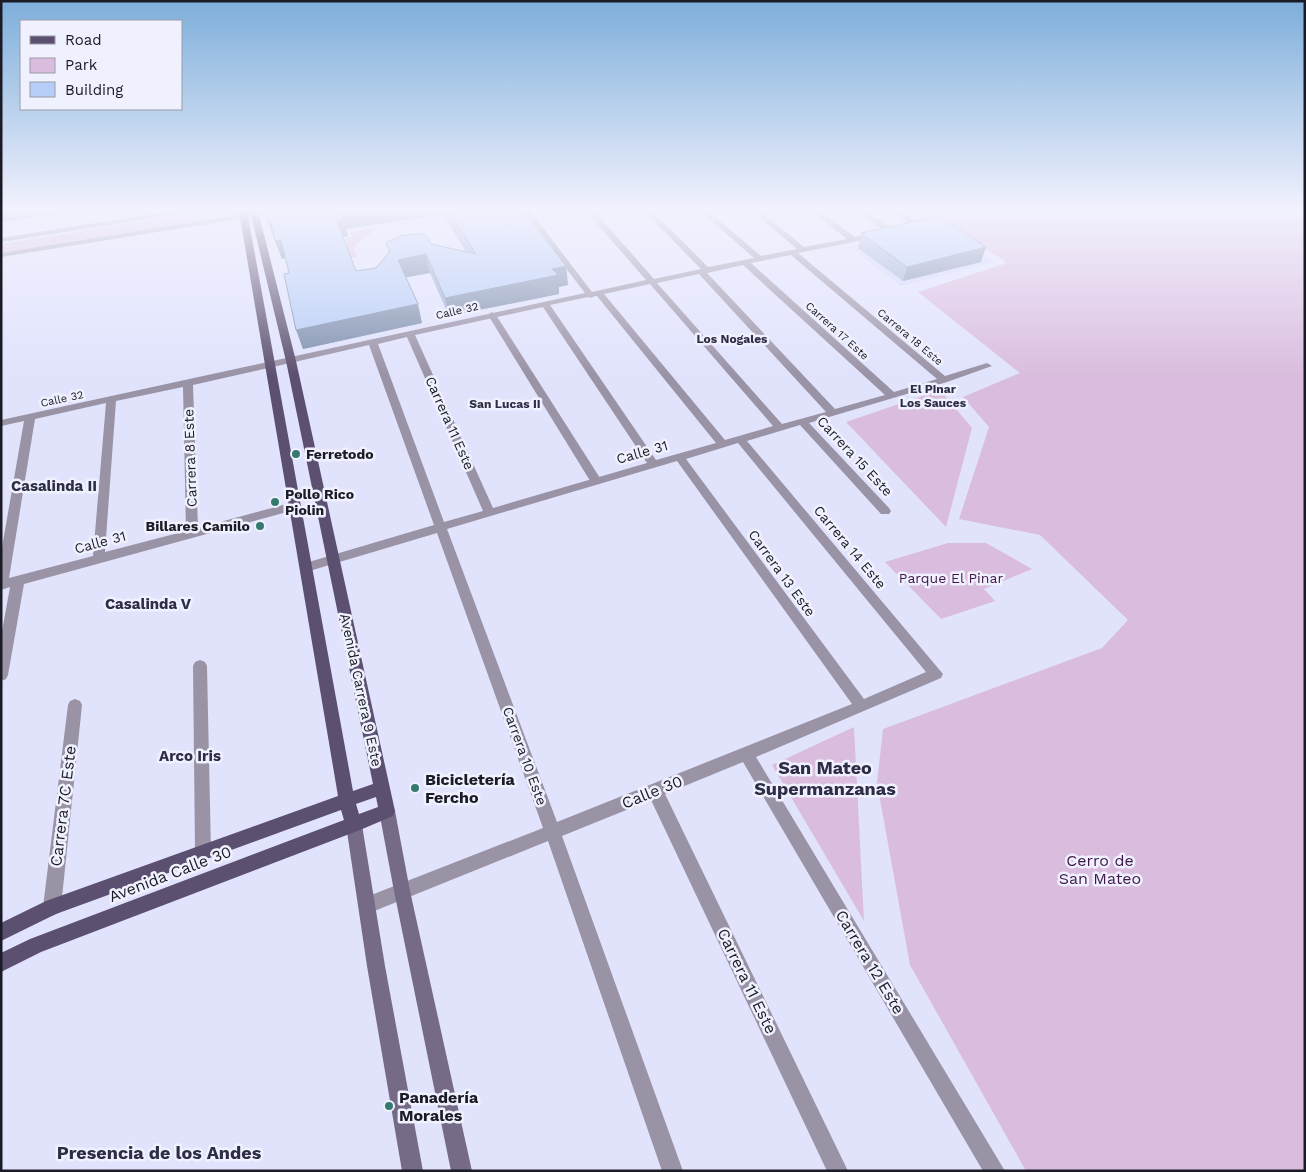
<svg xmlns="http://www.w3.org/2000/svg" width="1306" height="1172" viewBox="0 0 1306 1172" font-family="'Work Sans',sans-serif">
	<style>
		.built { fill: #d5d7fe }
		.green { fill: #dabdde }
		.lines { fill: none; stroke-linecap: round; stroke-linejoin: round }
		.pedestrian { fill: #9a93a6; fill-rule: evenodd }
		.minor { fill: #9a93a6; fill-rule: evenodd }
		.tertiary { fill: #9a93a6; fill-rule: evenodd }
		.secondary { fill: #766b87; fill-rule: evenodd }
		.primary { fill: #5c5070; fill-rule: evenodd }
		.wall { fill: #9db0d4; fill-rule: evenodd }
		.shaded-wall { fill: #7f90ad }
		.building { fill: #b6cdf7; stroke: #7f90ad }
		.poi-dot { fill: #347a70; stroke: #f0f1fe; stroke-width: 2 }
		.labels { text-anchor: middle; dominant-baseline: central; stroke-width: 5; stroke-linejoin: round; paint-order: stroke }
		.far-street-label { font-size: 11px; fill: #1b1b26; stroke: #f0f1fe }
		.far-neighbourhood-label { font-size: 12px; font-weight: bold; fill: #2d2e46; stroke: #f0f1fe }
		.street-label { font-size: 14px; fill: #1b1b26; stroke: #f0f1fe }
		.poi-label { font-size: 14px; font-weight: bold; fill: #1b1b26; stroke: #f0f1fe; text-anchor: start }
		.park-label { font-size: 14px; fill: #411848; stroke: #f0f1fe }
		.neighbourhood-label { font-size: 15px; font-weight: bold; fill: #2d2e46; stroke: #f0f1fe }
		.near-poi-label { font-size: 16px; font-weight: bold; fill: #1b1b26; stroke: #f0f1fe; text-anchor: start }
		.near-street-label { font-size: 16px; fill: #1b1b26; stroke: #f0f1fe }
		.near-park-label { font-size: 16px; fill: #411848; stroke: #f0f1fe }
		.near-neighbourhood-label { font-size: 18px; font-weight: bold; fill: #2d2e46; stroke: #f0f1fe }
	</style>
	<rect width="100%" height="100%" fill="#e1e3fd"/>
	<path class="built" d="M 937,227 L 993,262 L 901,286 L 849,247 Z"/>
	<path class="green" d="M 206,211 L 229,211 L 229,216 L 1,253 L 1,244 Z
		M 906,211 L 1305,211 L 1305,1171 L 1026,1171 L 910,965 L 877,783 L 883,729 L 1102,648 L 1128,620 L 1040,535 L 959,519 L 989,427 L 963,397 L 1020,373 L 918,292 L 1004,264 L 1005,261 L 939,220 L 925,223 Z
		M 379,227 L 353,247 L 357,257 L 351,258 L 345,239 L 353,237 L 350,232 Z
		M 940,390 L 972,428 L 946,527 L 846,422 Z
		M 948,543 L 986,543 L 1032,569 L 984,589 L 995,601 L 941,619 L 885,562 Z
		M 854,727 L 864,921 L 772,765 Z"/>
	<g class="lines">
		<path class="pedestrian" d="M 492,312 L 496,315 L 600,478 L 601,481 L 600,484 L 592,484 L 488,315 Z"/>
		<path class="minor" d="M 522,211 L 530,211 L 592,292 L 646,280 L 586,211 L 594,211 L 654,279 L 701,269 L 644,211 L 652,211 L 708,267 L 754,258 L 700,211 L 708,211 L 761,256 L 797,249 L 752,211 L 760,211 L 804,247 L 847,239 L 811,211 L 819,211 L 855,237 L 875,233 L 879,235 L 854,242 L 798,253 L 945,376 L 987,363 L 992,366 L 947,382 L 809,423 L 889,508 L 891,511 L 889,514 L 881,514 L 800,425 L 747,441 L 943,674 L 941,678 L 756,757 L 1005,1171 L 983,1171 L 743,762 L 665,794 L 848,1171 L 827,1171 L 651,800 L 562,836 L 683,1171 L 662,1171 L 548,841 L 367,914 L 361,911 L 358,905 L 361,899 L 543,828 L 437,533 L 306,572 L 302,570 L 300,567 L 302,564 L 434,525 L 369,345 L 193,385 L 198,528 L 294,502 L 298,503 L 300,506 L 298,509 L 24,584 L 8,675 L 6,679 L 1,681 L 1,637 L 10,587 L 1,590 L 1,553 L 24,421 L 1,426 L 1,420 L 585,293 ZM 791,255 L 937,379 L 894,392 L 751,263 ZM 743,265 L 885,395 L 835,409 L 707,273 ZM 699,274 L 826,412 L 782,424 L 657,283 ZM 650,284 L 773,426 L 725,440 L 604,294 ZM 595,296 L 597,296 L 716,443 L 656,460 L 550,305 L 588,297 L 591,298 ZM 543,307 L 647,463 L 493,508 L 415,335 ZM 407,337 L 483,511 L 444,522 L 378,344 ZM 183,387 L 186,531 L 105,552 L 116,401 ZM 106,403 L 93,556 L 9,578 L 35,419 ZM 738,443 L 926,672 L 864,699 L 686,459 ZM 677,461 L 852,704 L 557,822 L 447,529 Z
			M 857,211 L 866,211 L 896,232 L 889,234 Z
			M 893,211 L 902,211 L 923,226 L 916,228 Z
			M 200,660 L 205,662 L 207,666 L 211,852 L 209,858 L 203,860 L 197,858 L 195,852 L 193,666 L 195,662 Z
			M 75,699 L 80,701 L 82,705 L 61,907 L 58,913 L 52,916 L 46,913 L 43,907 L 68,705 L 70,701 Z"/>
		<path class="tertiary" d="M 172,211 L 189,211 L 185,213 L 1,242 L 1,238 Z
			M 263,211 L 280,211 L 276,213 L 1,257 L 1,253 Z"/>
		<path class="secondary" d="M 387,804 L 393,806 L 395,811 L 410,891 L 472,1171 L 451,1171 L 394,891 L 379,811 L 381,806 Z
			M 354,817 L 360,820 L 362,825 L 385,966 L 423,1171 L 402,1171 L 367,966 L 346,825 L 348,820 Z"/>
		<path class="primary" d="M 239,211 L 247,211 L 353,791 L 373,784 L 286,361 L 250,211 L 258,211 L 296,361 L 395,811 L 393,816 L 360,830 L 41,952 L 1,972 L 1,953 L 30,939 L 344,820 L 341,810 L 56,914 L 1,941 L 1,923 L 46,901 L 338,796 ZM 376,797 L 378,807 L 359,814 L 356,804 Z"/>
	</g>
	<path class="wall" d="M 266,211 L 519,211 L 566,266 L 568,285 L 559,287 L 559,294 L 449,316 L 430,273 L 406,277 L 422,323 L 303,349 L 289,273 L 286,258 L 282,259 L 268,222 ZM 443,214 L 466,252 L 431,244 L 386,243 L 389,252 L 376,268 L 356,271 L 343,237 L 348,236 L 346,229 Z
		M 861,233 L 981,262 L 903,281 L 858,248 Z"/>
	<path class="shaded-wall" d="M 1,211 L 77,211 L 1,222 Z
		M 340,211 L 443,211 L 443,214 L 346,229 L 348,236 L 343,237 L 337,220 Z
		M 669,211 L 678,211 L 669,213 Z
		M 268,222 L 271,222 L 277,239 L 275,240 Z
		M 281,240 L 288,257 L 282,259 L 275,241 Z
		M 986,247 L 981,262 L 903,281 L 907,267 Z
		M 426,254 L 430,273 L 403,278 L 398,260 Z
		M 566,266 L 568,285 L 559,287 L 559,294 L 449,316 L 445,298 L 552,269 Z
		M 418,304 L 422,323 L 303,349 L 296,330 Z"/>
	<path class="building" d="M 266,211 L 342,211 L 340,211 L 343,219 L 337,220 L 340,229 L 356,271 L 376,268 L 390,251 L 386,243 L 400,236 L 412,234 L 425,234 L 431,244 L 476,254 L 449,211 L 519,211 L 524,216 L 528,216 L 566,266 L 552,269 L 558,275 L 445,298 L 426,254 L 398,260 L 418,304 L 296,330 L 284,274 L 289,273 L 281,240 L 275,241 L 271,222 L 268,222 Z
		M 939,216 L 986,247 L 907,267 L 861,233 Z"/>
	<linearGradient id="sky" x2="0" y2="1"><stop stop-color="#7daeda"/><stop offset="0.56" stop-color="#f2f2fe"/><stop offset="1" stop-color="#f2f2fe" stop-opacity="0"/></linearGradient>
	<rect width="1306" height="375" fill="url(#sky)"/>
	<g class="poi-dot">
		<circle cx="296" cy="454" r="5"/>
		<circle cx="275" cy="502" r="5"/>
		<circle cx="260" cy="526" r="5"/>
		<circle cx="415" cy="788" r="5"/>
		<circle cx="389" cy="1106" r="5"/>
	</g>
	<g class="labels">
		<g class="far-street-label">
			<text transform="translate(457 311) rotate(-13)">Calle 32</text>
			<text transform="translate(837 331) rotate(42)">Carrera 17 Este</text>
			<text transform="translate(910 337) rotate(40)">Carrera 18 Este</text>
			<text transform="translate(62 399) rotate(-12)">Calle 32</text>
		</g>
		<g class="far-neighbourhood-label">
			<text x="732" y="339">Los Nogales</text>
			<text x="933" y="389">El Pinar<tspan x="933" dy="14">Los Sauces</tspan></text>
			<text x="505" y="404">San Lucas II</text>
		</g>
		<g class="street-label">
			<text transform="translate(450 423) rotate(66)">Carrera 11 Este</text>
			<text transform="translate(642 452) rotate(-16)">Calle 31</text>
			<text transform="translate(855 456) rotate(47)">Carrera 15 Este</text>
			<text transform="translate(190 458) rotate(-92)">Carrera 8 Este</text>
			<text transform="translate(100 542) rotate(-15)">Calle 31</text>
			<text transform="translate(850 547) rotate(50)">Carrera 14 Este</text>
			<text transform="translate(782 573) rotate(54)">Carrera 13 Este</text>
			<text transform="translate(361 690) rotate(78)">Avenida Carrera 9 Este</text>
			<text transform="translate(525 756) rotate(70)">Carrera 10 Este</text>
		</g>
		<g class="poi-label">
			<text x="306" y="454">Ferretodo</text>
			<text x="285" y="494">Pollo Rico<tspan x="285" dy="16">Piolin</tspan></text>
			<text x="250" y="526" text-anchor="end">Billares Camilo</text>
		</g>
		<g class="park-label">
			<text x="951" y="578">Parque El Pinar</text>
		</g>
		<g class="neighbourhood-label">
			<text x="54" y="486">Casalinda II</text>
			<text x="148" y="604">Casalinda V</text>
			<text x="190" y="756">Arco Iris</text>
		</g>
		<g class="near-poi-label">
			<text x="425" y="779">Bicicletería<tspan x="425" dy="18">Fercho</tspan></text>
			<text x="399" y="1097">Panadería<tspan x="399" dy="18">Morales</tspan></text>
		</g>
		<g class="near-street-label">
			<text transform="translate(652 792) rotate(-22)">Calle 30</text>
			<text transform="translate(63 806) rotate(-83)">Carrera 7C Este</text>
			<text transform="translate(170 874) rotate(-21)">Avenida Calle 30</text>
			<text transform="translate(870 962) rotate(59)">Carrera 12 Este</text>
			<text transform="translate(747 981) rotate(64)">Carrera 11 Este</text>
		</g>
		<g class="near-park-label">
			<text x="1100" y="860">Cerro de<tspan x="1100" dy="18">San Mateo</tspan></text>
		</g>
		<g class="near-neighbourhood-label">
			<text x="825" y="767">San Mateo<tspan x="825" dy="21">Supermanzanas</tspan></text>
			<text x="159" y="1152">Presencia de los Andes</text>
		</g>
	</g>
	<rect width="1306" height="1172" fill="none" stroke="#1b1b26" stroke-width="5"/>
	<rect x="20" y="20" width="162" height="90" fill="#f0f1fe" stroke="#9b9ba8"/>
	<rect x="30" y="36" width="25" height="8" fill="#5c5070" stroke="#9b9ba8"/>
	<text x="65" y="45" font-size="15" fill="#1b1b26">Road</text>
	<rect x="30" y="58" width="25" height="15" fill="#dabdde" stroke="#9b9ba8"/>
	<text x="65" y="70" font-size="15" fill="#1b1b26">Park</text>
	<rect x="30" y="82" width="25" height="15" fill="#b6cdf7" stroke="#9b9ba8"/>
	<text x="65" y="95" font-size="15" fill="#1b1b26">Building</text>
</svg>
